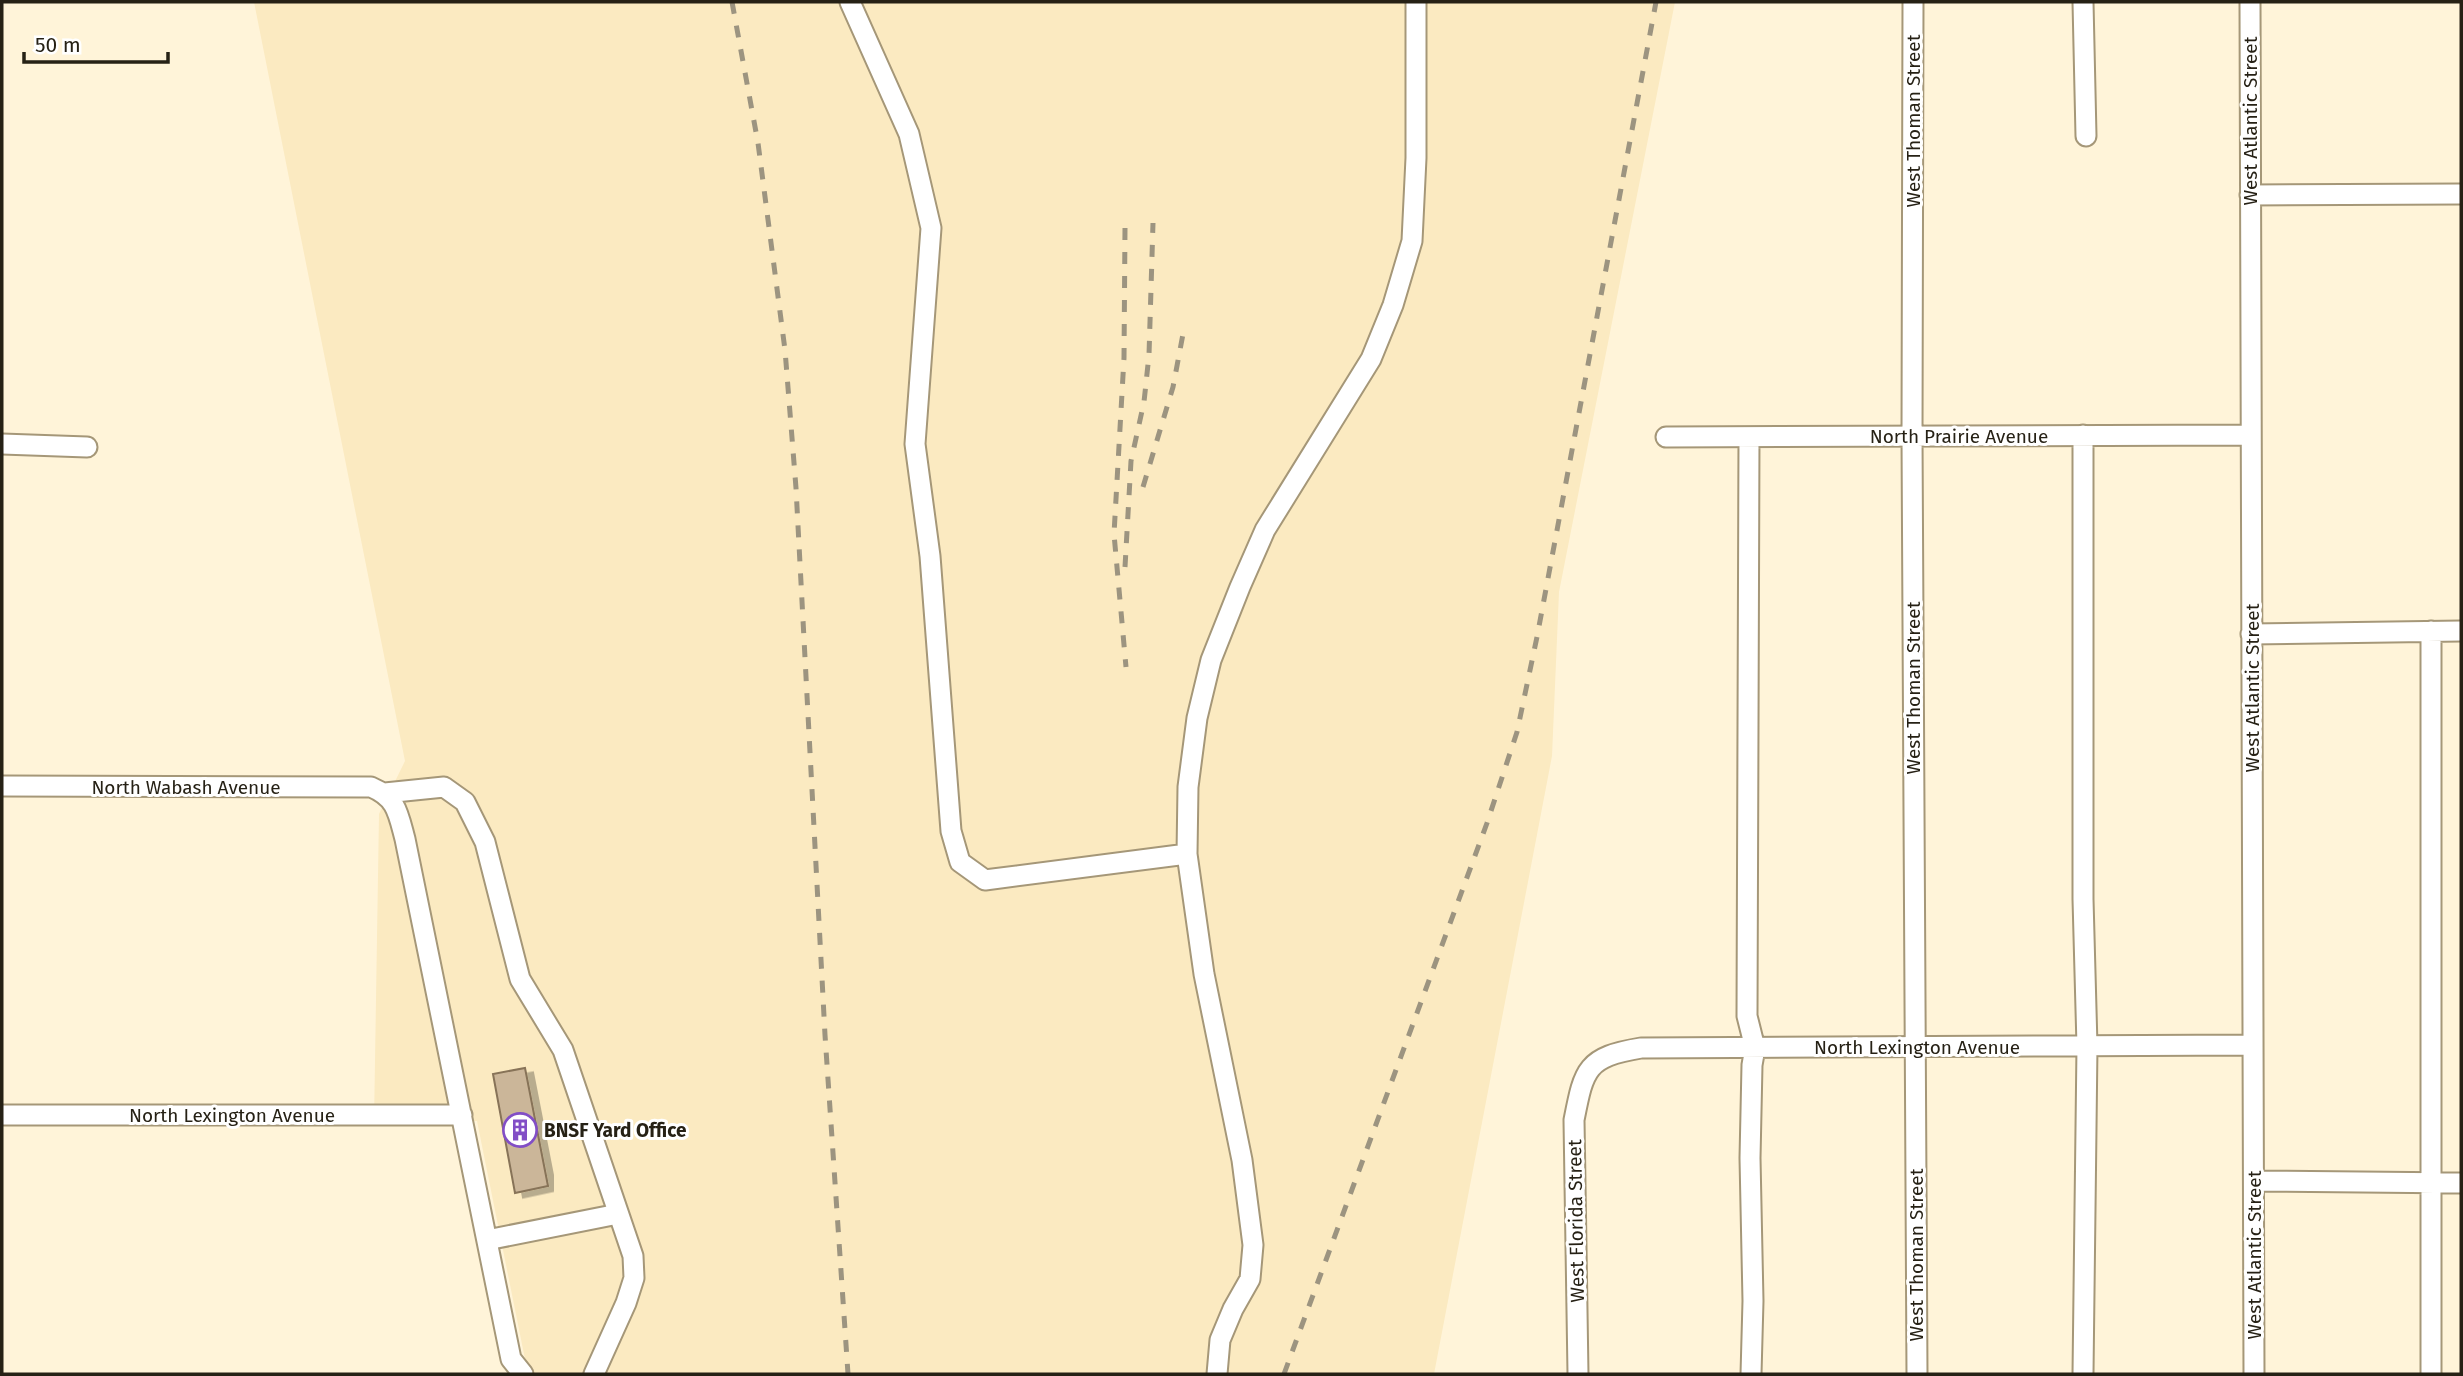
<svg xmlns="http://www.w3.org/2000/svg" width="2463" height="1376" viewBox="0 0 2463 1376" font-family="'Fira Sans',sans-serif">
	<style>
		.built { fill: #fbeac1 }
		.building { fill: #cbb699; stroke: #877358; stroke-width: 2; filter: url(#shadow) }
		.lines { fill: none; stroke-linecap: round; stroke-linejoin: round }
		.minor-casing { stroke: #a59778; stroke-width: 23 }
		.minor { stroke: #fff; stroke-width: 19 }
		.rail { stroke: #9c9480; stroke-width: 5; stroke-dasharray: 12 12; stroke-linecap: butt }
		.labels { text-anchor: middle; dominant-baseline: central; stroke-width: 6; stroke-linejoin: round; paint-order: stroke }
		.street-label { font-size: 19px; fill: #262115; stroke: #fff }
		.poi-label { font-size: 19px; font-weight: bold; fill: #262115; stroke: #fff; text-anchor: start }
	</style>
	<defs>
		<filter id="shadow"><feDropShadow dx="8" dy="4.5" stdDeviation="0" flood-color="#0004"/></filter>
	</defs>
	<rect width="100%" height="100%" fill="#fff4d9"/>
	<path class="built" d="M 254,2 L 1675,2 L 1559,592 L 1552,756 L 1434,1374 L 528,1374 L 477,1121 L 374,1123 L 379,814 L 405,761 Z"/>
	<path class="building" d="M 525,1068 L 548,1186 L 515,1193 L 493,1074 Z"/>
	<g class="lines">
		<g class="minor-casing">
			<path id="minor" d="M 850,2 L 909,134 L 931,228 L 915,444 L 930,556 L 951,831 L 960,862 L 985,880 L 1187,854
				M 1913,2 L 1912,436 L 1917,1374
				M 2083,2 L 2086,136
				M 2250,2 L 2254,1374
				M 2250,195 L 2461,194
				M 1666,437 L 2251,435
				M 1749,437 L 1747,1016 L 1755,1048 L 1752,1065 L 1750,1158 L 1753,1301 L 1751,1374
				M 2,444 L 87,447
				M 2431,631 L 2431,1374
				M 2251,634 L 2461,631
				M 2,786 L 371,787 C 397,798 398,813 405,839 L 511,1359 L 523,1374
				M 385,793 L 444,787 L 465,802 L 485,842 L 520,979 L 563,1050 L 633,1256 L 634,1278 L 626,1303 L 594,1374
				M 2,1115 L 462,1115
				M 2254,1181 L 2461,1183
				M 487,1240 L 618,1214
				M 1217,1374 L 1220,1340 L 1233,1309 L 1250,1279 L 1253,1245 L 1242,1160 L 1204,974 L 1187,854 L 1188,787 L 1197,718 L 1211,660 L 1240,587 L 1265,530 L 1371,359 L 1393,305 L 1412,241 L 1416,158 L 1416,2
				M 1578,1374 L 1574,1120 C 1584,1069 1586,1057 1641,1048 L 2252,1045
				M 2083,1374 L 2087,1046 L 2083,899 L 2083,435"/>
		</g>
		<use href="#minor" class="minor"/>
		<path class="rail" d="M 732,2 L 758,143 L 785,350 L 796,488 L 825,1035 L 848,1374
			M 1125,228 L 1124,358 L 1114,534 L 1126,667
			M 1143,487 L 1173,387 L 1183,334
			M 1125,567 L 1131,461 L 1144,402 L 1149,355 L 1153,223
			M 1284,1374 L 1487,823 L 1517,732 L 1537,637 L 1656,2"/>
	</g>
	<defs>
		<g id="building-ring" transform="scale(1.75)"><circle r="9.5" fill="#fff" stroke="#824ec6" stroke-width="1.5"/><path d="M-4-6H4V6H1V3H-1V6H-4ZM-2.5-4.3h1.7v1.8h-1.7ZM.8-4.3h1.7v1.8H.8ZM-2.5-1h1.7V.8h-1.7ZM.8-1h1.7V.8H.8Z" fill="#824ec6"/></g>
	</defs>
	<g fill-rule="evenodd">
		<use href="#building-ring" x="520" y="1130"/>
	</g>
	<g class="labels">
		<g class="street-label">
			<text transform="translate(1913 121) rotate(-90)">West Thoman Street</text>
			<text transform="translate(2250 121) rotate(-90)">West Atlantic Street</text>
			<text x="1959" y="436">North Prairie Avenue</text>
			<text transform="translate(1913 688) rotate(-90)">West Thoman Street</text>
			<text transform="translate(2252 688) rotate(-90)">West Atlantic Street</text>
			<text x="186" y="787">North Wabash Avenue</text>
			<text x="1917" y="1047">North Lexington Avenue</text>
			<text x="232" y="1115">North Lexington Avenue</text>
			<text transform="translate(1576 1221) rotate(-91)">West Florida Street</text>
			<text transform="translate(1916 1255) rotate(-90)">West Thoman Street</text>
			<text transform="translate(2254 1255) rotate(-90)">West Atlantic Street</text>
		</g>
		<g class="poi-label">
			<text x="544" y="1130">BNSF Yard Office</text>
		</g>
	</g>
	<rect width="2463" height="1376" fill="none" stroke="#262115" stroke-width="7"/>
	<path d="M24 52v10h144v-10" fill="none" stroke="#262115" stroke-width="3.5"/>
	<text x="35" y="52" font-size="21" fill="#262115" stroke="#ffffff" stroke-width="5" paint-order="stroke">50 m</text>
</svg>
